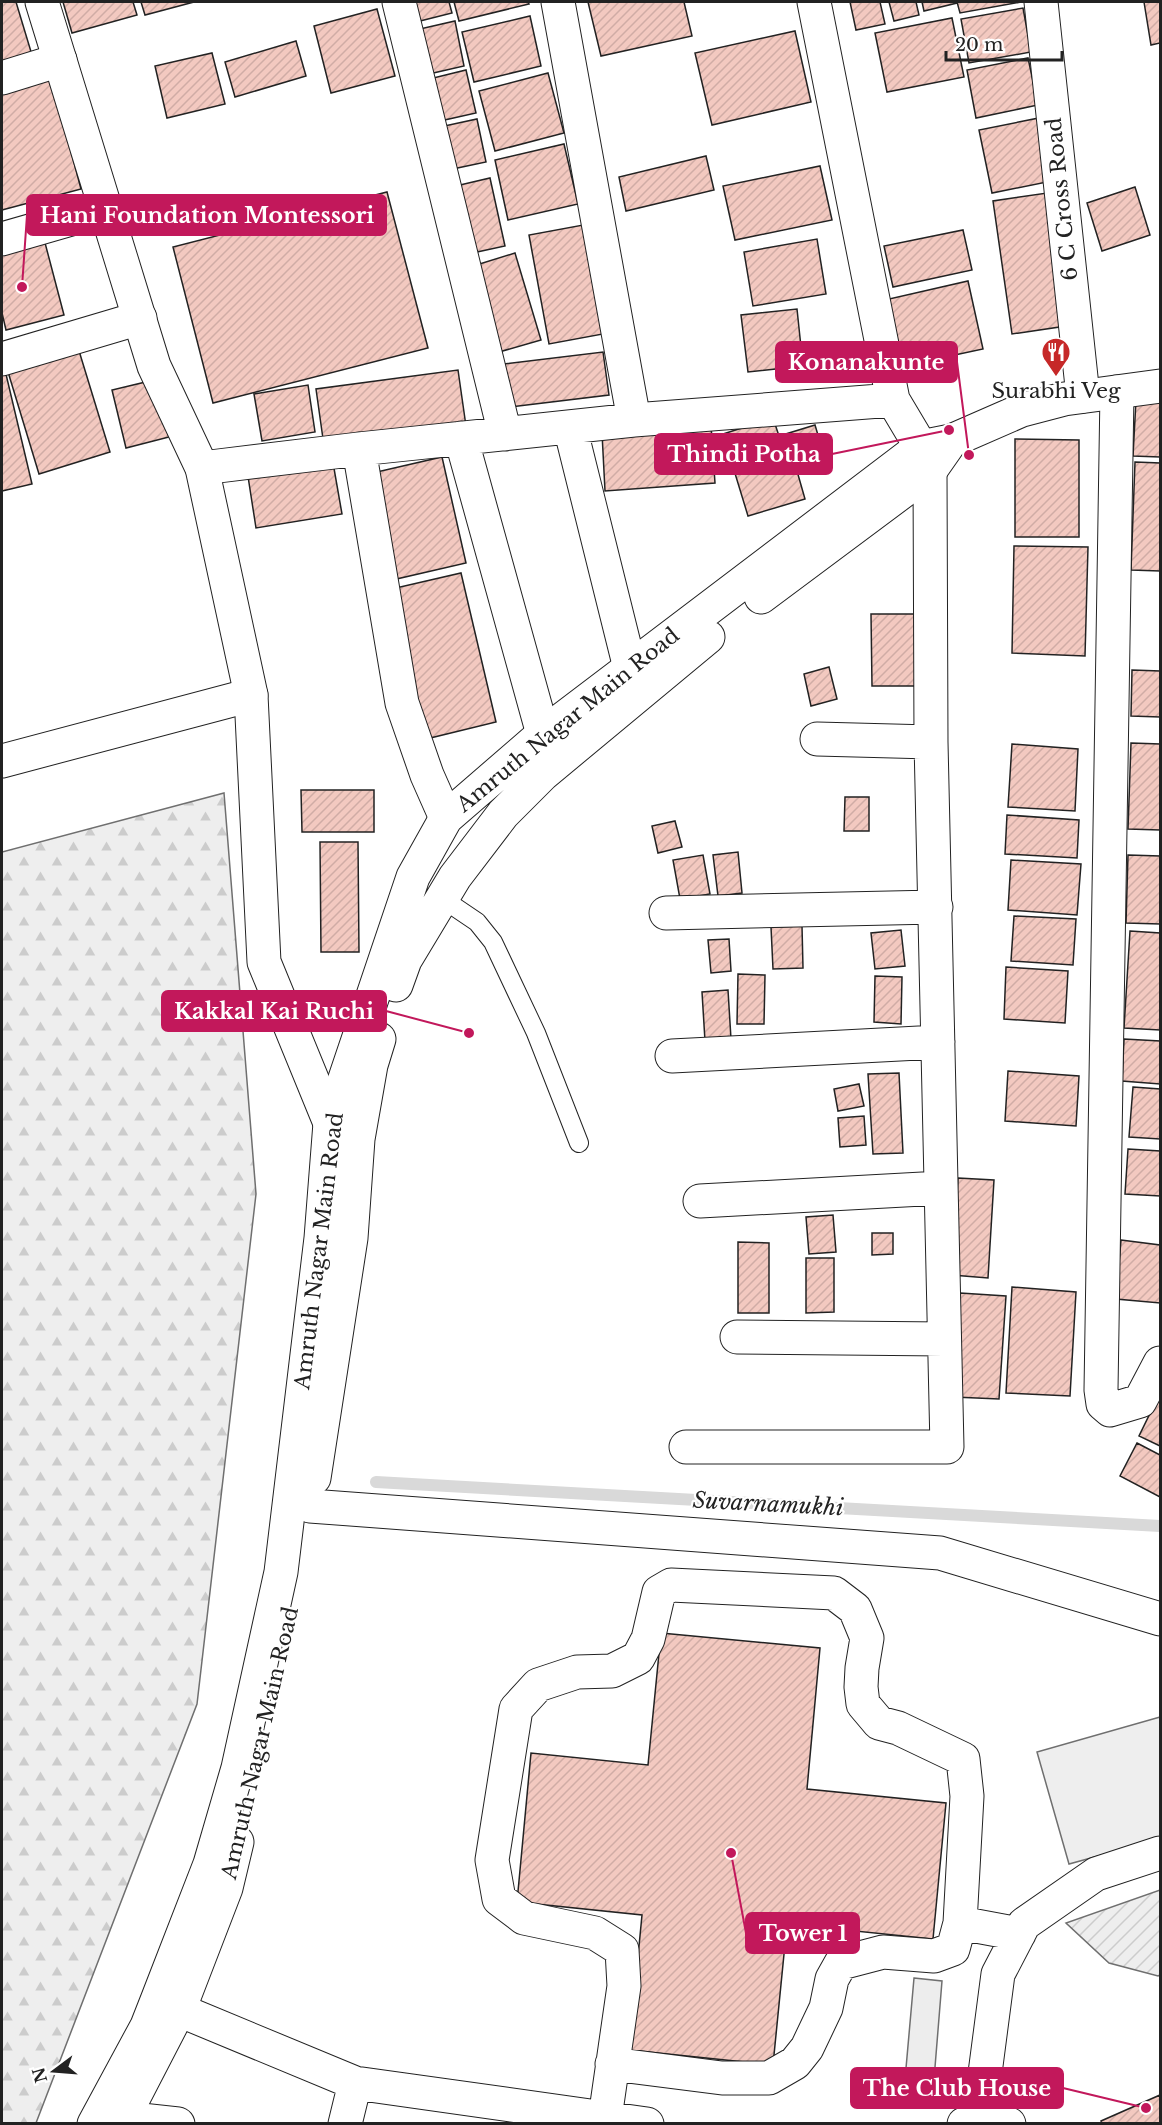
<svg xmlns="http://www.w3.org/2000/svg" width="1162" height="2125" viewBox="0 0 1162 2125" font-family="'Libre Baskerville',serif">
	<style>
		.forest { fill: url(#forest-firs); stroke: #6f6f6f; stroke-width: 1.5 }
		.garden { fill: url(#garden-furrows); stroke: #6f6f6f; stroke-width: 1.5 }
		.pitch { fill: #eee; stroke: #6f6f6f; stroke-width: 1.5 }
		.parking { fill: #ededed; stroke: #6f6f6f; stroke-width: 1.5 }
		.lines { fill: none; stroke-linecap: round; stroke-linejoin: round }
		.stream { stroke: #d9d9d9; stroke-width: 12 }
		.building { fill: url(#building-hatch); stroke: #222; stroke-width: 1.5 }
		.service-casing { stroke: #222; stroke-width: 20 }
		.minor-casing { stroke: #222; stroke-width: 35 }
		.tertiary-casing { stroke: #222; stroke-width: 35 }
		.secondary-casing { stroke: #222; stroke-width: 35 }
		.service { stroke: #fff; stroke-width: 18 }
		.minor { stroke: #fff; stroke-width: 33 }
		.tertiary { stroke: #fff; stroke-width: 33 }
		.secondary { stroke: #fff; stroke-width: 33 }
		.labels { text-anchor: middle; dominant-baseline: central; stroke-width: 4.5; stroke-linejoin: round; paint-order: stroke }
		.street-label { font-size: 21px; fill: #222; stroke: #fff }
		.poi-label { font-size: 21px; fill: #222; stroke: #fff }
		.water-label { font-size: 22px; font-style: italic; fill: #222; stroke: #fff }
		.leader { fill: none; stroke: #c2185b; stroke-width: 2 }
		.callout-dot { fill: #c2185b; stroke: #fff; stroke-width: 2 }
		.callout { fill: #c2185b; stroke: #c2185b; stroke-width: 2 }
		.callout-label { font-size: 22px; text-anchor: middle; font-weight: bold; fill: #fff }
	</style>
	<defs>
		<pattern id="forest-firs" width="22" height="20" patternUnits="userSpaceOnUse" patternTransform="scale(1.5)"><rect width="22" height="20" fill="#eee"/><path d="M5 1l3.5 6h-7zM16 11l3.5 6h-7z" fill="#ccc"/></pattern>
		<pattern id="garden-furrows" width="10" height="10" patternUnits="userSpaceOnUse" patternTransform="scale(1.5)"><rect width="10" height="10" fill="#eee"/><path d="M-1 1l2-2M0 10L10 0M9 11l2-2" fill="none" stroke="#ccc"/></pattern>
		<pattern id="building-hatch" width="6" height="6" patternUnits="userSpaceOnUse" patternTransform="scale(1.5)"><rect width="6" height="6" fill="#f3c9c0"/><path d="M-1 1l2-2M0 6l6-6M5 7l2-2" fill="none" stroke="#d0aca5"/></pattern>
	</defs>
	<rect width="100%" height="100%" fill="#fff"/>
	<path class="forest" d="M 224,793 L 256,1194 L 197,1704 L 36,2123 L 2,2123 L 2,852 Z"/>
	<path class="garden" d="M 1160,1890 L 1160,1975 L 1158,1976 L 1109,1963 L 1066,1923 Z"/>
	<path class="pitch" d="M 1160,1717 L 1160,1839 L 1069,1864 L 1037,1752 Z"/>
	<path class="parking" d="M 914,1978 L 942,1981 L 932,2104 L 903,2102 Z"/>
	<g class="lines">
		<path class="stream" d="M 376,1482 L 1160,1526"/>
	</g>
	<path class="building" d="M 2,2 L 16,2 L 32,55 L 2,65 Z
		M 63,2 L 133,2 L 137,15 L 72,33 Z
		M 141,2 L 194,2 L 145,15 Z
		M 403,2 L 449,2 L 452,13 L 408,24 Z
		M 454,2 L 528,2 L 529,4 L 459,21 Z
		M 588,2 L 684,2 L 692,36 L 601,56 Z
		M 850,2 L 880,2 L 885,24 L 856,30 Z
		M 889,2 L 916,2 L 919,15 L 894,21 Z
		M 922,2 L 956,2 L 957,3 L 924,11 Z
		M 957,2 L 1021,2 L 960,13 Z
		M 1144,2 L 1160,2 L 1160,43 L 1151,45 Z
		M 1023,8 L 1031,52 L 969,63 L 961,19 Z
		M 377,9 L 395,76 L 331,93 L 314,26 Z
		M 530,16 L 541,66 L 474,82 L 462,32 Z
		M 952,18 L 964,77 L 887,92 L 875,33 Z
		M 455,21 L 464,66 L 420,76 L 411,31 Z
		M 795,31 L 811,102 L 712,125 L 695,53 Z
		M 296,41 L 306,76 L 235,97 L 225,62 Z
		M 212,53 L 225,104 L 167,118 L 155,66 Z
		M 1028,58 L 1038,105 L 976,118 L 967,70 Z
		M 466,70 L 476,113 L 431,123 L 421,81 Z
		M 50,72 L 81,189 L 2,210 L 2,85 Z
		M 548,73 L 564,133 L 495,151 L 479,91 Z
		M 1039,118 L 1052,181 L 992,193 L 979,130 Z
		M 477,119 L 486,162 L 443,171 L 435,128 Z
		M 564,144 L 578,204 L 508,220 L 495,160 Z
		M 706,156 L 714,190 L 626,211 L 619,177 Z
		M 820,166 L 832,220 L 735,240 L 723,186 Z
		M 490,178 L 505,246 L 463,255 L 447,188 Z
		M 1135,187 L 1150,235 L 1102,251 L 1087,203 Z
		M 387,192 L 428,348 L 213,403 L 173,247 Z
		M 1047,193 L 1066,326 L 1012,334 L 993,201 Z
		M 583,225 L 603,334 L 549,344 L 529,235 Z
		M 963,230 L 972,270 L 893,287 L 884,246 Z
		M 44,239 L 64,315 L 6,330 L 2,313 L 2,250 Z
		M 817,239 L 826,294 L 753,306 L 744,252 Z
		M 515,253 L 541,340 L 499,352 L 473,266 Z
		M 968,281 L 983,349 L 903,366 L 889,299 Z
		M 797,309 L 803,366 L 748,372 L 741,315 Z
		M 76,341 L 110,452 L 39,474 L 5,362 Z
		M 603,352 L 609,395 L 501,408 L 496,365 Z
		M 2,370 L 5,370 L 32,484 L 2,491 Z
		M 458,370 L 466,426 L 324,446 L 316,389 Z
		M 154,380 L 169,437 L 126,448 L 112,390 Z
		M 308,385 L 315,432 L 262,441 L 254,394 Z
		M 1136,400 L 1160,401 L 1160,457 L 1133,456 Z
		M 773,418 L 779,436 L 815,425 L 826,462 L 797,471 L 805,499 L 748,516 L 723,434 Z
		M 711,425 L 715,483 L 605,491 L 602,433 Z
		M 1015,439 L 1079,440 L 1079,537 L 1015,537 Z
		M 332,457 L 342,514 L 256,528 L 247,470 Z
		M 442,457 L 466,563 L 392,580 L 368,474 Z
		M 1135,462 L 1160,463 L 1160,571 L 1131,570 Z
		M 1014,546 L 1088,547 L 1085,656 L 1012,653 Z
		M 461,573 L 496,722 L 422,740 L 387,590 Z
		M 871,614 L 922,614 L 923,686 L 872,686 Z
		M 829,667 L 837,699 L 811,706 L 804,674 Z
		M 1132,670 L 1160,671 L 1160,717 L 1131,716 Z
		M 1131,743 L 1160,744 L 1160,830 L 1128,829 Z
		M 1012,744 L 1078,749 L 1075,811 L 1008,807 Z
		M 301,790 L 374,790 L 374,832 L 302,832 Z
		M 845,797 L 869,797 L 869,831 L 844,831 Z
		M 1007,815 L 1079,820 L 1077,858 L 1005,854 Z
		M 675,821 L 682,847 L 658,853 L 652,826 Z
		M 320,842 L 358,842 L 359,952 L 321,952 Z
		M 738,852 L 742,893 L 718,896 L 713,855 Z
		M 703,855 L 710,894 L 680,899 L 673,860 Z
		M 1128,855 L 1160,856 L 1160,924 L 1126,923 Z
		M 1011,860 L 1081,864 L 1077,915 L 1008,910 Z
		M 1014,916 L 1076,919 L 1073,965 L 1011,961 Z
		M 802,926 L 803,968 L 773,969 L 771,927 Z
		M 901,930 L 905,966 L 875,969 L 871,933 Z
		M 1130,931 L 1160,933 L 1160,1030 L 1124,1028 Z
		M 729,939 L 731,971 L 711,973 L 708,940 Z
		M 1006,967 L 1068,971 L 1065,1023 L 1004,1019 Z
		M 738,974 L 765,975 L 764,1024 L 737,1024 Z
		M 875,976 L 902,977 L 901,1024 L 874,1022 Z
		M 728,990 L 731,1039 L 705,1041 L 702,992 Z
		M 1124,1039 L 1160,1041 L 1160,1084 L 1122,1081 Z
		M 1008,1071 L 1079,1076 L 1076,1126 L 1005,1121 Z
		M 899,1073 L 903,1153 L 873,1154 L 868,1074 Z
		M 859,1084 L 864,1106 L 838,1111 L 834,1089 Z
		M 1133,1087 L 1160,1089 L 1160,1139 L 1129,1137 Z
		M 864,1116 L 866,1145 L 840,1147 L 838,1118 Z
		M 1128,1149 L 1160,1151 L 1160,1196 L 1125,1194 Z
		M 958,1178 L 994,1180 L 988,1278 L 952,1275 Z
		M 833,1215 L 836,1252 L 809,1254 L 806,1217 Z
		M 872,1233 L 893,1233 L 893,1254 L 872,1255 Z
		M 1121,1240 L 1160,1245 L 1160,1303 L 1116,1299 Z
		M 738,1242 L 769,1243 L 769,1313 L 738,1313 Z
		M 806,1258 L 834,1258 L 834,1312 L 806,1313 Z
		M 1012,1287 L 1076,1292 L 1070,1396 L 1006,1393 Z
		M 960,1293 L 1006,1296 L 999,1399 L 954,1397 Z
		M 1160,1393 L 1160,1446 L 1139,1436 Z
		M 1137,1443 L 1160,1455 L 1160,1497 L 1120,1476 Z
		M 661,1633 L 820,1648 L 807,1789 L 946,1803 L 933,1939 L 787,1924 L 773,2065 L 629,2050 L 642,1915 L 517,1902 L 531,1753 L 648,1765 Z
		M 1160,2095 L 1160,2124 L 1102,2124 L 1101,2121 Z"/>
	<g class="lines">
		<g class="service-casing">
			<path id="service" d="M 443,899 L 477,922 L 493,942 L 536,1033 L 579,1143"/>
		</g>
		<g class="minor-casing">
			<path id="minor" d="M 399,2 L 505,434
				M 558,2 L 634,420
				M 1041,2 L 1083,396
				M 2,78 L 60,60
				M 2,239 L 106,209
				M 2,359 L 140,318
				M 1117,392 L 1101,1390 L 1103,1404 L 1110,1410 L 1140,1401 L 1160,1363
				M 570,427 L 630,668
				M 461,438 L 543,734
				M 359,449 L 402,703 L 427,775 L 446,818
				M 202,468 L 359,449 L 634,420 L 893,400
				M 817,739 L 931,742
				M 2,761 L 251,695
				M 666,913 L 936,907
				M 672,1056 L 938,1042
				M 700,1201 L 941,1188
				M 737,1337 L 944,1339
				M 686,1447 L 947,1447 L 931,742 L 930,471 L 921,447 L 893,400 L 814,2
				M 310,1506 L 940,1553 L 1160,1619
				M 960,1923 L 1019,1934
				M 179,2010 L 355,2083 L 647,2124
				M 123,2118 L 178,2124
				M 605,2118 L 624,1986 L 622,1950 L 595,1933 L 524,1918 L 499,1899 L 492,1860 L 516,1709 L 538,1685 L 577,1672 L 612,1671 L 638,1658 L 648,1639 L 659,1592 L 671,1585 L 834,1593 L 855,1609 L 867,1638 L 862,1668 L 861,1687 L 863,1704 L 879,1723 L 898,1728 L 963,1759 L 967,1796 L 960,1923 L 953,1949 L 934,1956 L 883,1952 L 841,1963 L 832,1979 L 826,2008 L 807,2048 L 795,2063 L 769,2078 L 722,2078 L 612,2064
				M 979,2119 L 998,1974 L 1024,1924 L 1096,1874 L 1160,1853
				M 345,2124 L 355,2083
				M 964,2124 C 980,2119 993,2119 1009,2124"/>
		</g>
		<g class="tertiary-casing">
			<path id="tertiary" d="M 42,2 L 154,366 L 202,468 L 251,695 L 264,962 L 330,1123 L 346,1132"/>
		</g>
		<g class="secondary-casing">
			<path id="secondary" d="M 761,597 L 930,471 L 951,441
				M 396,985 L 405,960 L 455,877 L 503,814 L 543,774 L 708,637
				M 314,1478 L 351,1238 L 358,1139 L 371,1065 L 379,1039
				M 94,2124 L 147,2026 L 158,1998 L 210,1864 L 238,1768 L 281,1572 L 321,1238 L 330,1123 L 413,877 L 446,818 L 543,734 L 921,447 L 951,441 L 1022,410 L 1064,399 L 1160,386
				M 120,2124 L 179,2010 L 226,1888 L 237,1842"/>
		</g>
		<use href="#service" class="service"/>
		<use href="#minor" class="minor"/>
		<use href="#tertiary" class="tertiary"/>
		<use href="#secondary" class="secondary"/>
	</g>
	<defs>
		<g id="restaurant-pin" transform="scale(1.5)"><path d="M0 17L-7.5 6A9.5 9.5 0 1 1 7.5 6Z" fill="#c62828" stroke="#fff"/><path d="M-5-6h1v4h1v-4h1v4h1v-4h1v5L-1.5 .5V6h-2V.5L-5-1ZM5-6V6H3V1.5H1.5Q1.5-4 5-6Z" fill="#fff"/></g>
	</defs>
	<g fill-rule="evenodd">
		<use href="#restaurant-pin" x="1056" y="352"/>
	</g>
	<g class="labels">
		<g class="street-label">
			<text transform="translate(1062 199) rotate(-96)">6 C Cross Road</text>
			<text transform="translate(568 720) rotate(-39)">Amruth Nagar Main Road</text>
			<text transform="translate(319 1251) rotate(-83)">Amruth Nagar Main Road</text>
			<text transform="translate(260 1743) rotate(-77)">Amruth Nagar Main Road</text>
		</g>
		<g class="poi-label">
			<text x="1056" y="391">Surabhi Veg</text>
		</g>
		<g class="water-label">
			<text transform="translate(768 1504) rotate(3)">Suvarnamukhi</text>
		</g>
	</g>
	<path class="leader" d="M22 287L27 215M969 455L957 362M949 430L832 454M469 1033L386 1011M731 1853L746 1933M1146 2108L1063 2088"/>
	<g class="callout-dot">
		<circle cx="22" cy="287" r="6"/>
		<circle cx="969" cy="455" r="6"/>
		<circle cx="949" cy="430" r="6"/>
		<circle cx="469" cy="1033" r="6"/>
		<circle cx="731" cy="1853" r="6"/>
		<circle cx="1146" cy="2108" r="6"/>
	</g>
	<g class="callout">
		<rect x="27" y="195" width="359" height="40" rx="6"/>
		<rect x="776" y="342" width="181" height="40" rx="6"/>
		<rect x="655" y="434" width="177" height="40" rx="6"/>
		<rect x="162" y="991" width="224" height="40" rx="6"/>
		<rect x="746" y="1913" width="113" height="40" rx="6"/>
		<rect x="851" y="2068" width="212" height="40" rx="6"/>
	</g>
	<g class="callout-label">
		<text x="207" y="223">Hani Foundation Montessori</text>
		<text x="866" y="370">Konanakunte</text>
		<text x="744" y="462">Thindi Potha</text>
		<text x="274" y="1019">Kakkal Kai Ruchi</text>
		<text x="803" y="1941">Tower 1</text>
		<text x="957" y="2096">The Club House</text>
	</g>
	<rect width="1162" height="2125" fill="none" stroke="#222222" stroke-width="6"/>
	<g transform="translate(54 2071) rotate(254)" stroke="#ffffff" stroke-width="4.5" paint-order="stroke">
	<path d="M0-4.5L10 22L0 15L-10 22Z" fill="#222222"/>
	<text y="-9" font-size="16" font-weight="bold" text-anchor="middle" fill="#222222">N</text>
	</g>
	<path d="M946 51v9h116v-9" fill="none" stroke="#222222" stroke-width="3"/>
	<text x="955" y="51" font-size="18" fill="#222222" stroke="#ffffff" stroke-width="4.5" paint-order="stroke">20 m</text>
</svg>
